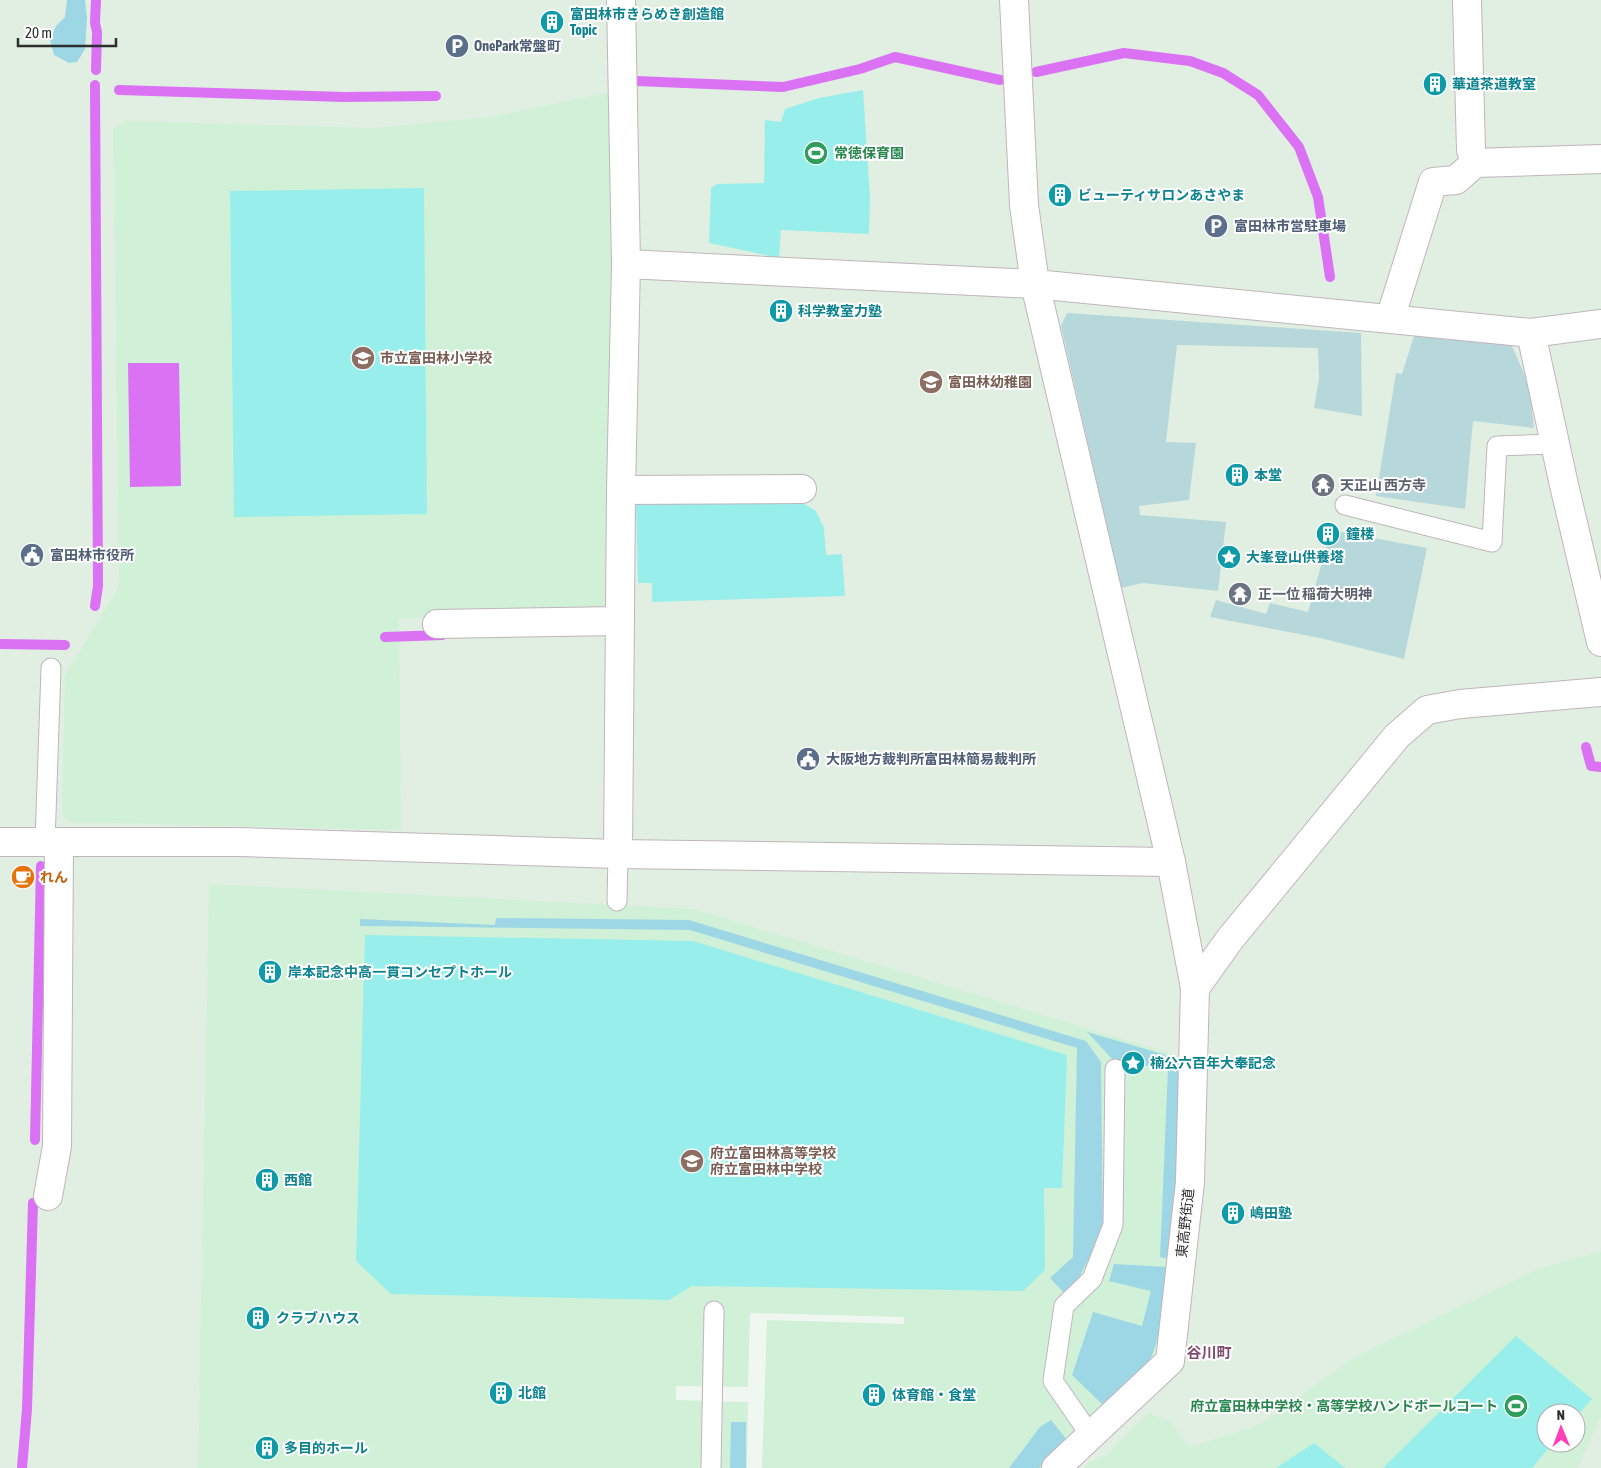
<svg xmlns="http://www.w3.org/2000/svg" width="1601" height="1468" viewBox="0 0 1601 1468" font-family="'Asap Condensed','Noto Sans JP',sans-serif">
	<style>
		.education { fill: #d0f1d7; fill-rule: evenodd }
		.green { fill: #9dd7e6 }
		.cemetery { fill: #b7d8da }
		.pitch { fill: #98eeeb }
		.plaza { fill: #eff7f0 }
		.water { fill: #da72f3 }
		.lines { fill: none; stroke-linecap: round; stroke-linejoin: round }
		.stream { stroke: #da72f3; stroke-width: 10 }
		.service-casing { stroke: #c1b4bc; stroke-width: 21 }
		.minor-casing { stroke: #c1b4bc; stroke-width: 30 }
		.tertiary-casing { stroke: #c1b4bc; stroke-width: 30 }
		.service { stroke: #fff; stroke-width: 19 }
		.minor { stroke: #fff; stroke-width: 28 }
		.tertiary { stroke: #fff; stroke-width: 28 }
		.labels { text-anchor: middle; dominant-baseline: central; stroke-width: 4; stroke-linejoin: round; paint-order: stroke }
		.culture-label { font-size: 14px; font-weight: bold; fill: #0d838f; stroke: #fff; text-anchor: start }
		.service-label { font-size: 14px; font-weight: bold; fill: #4e5e75; stroke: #fff; text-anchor: start }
		.leisure-label { font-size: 14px; font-weight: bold; fill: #27864d; stroke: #fff; text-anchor: start }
		.education-label { font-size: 14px; font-weight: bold; fill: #785e54; stroke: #fff; text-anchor: start }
		.worship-label { font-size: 14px; font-weight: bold; fill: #5b616d; stroke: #fff; text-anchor: start }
		.food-label { font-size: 14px; font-weight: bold; fill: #c56008; stroke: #fff; text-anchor: start }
		.street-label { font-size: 14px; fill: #2e2e2e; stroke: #fff }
		.neighbourhood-label { font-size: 15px; font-weight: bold; fill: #814c6e; stroke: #fff }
	</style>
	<rect width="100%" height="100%" fill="#e1efe2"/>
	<path class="education" d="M 612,92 L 609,618 L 399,618 L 401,830 L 70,822 L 62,814 L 65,675 L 119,587 L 113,129 L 126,121 L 375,128 L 490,117 Z
		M 209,884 L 694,909 L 1182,1057 L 1164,1325 L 1151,1364 L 1041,1468 L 198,1468 Z
		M 1601,1251 L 1601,1417 L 1577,1468 L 1083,1468 L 1089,1462 L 1106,1455 L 1148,1413 L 1170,1421 L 1189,1447 L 1248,1429 L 1269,1419 L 1351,1359 L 1533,1271 ZM 1546,1413 L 1576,1413 L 1576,1443 L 1546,1443 Z"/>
	<path class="green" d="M 67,0 L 85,0 L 87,18 L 85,49 L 77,62 L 69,63 L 54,55 L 50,40 L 56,26 L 65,17 Z
		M 496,918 L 689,920 L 1086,1041 L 1101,1062 L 1103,1230 L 1076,1284 L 1063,1292 L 1050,1278 L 1073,1257 L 1077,1048 L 690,930 L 360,926 L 360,919 L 495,925 Z
		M 1087,1032 L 1180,1059 C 1179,1126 1177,1192 1168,1259 L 1160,1257 L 1168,1069 L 1114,1061 Z
		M 1114,1264 L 1168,1267 L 1162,1325 L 1150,1362 L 1104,1406 L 1072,1375 L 1093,1312 L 1142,1326 L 1151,1291 L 1109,1281 Z
		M 1051,1420 L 1068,1441 L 1039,1468 L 1009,1468 L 1040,1427 Z
		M 731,1422 L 746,1422 L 746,1468 L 730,1468 Z"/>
	<path class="cemetery" d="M 1067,313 L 1361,333 L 1362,416 L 1314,408 L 1319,379 L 1318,348 L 1177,345 L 1166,442 L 1196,443 L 1189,500 L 1139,506 L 1140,515 L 1226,522 L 1218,591 L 1143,583 L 1121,588 L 1061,326 Z
		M 1414,336 L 1499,342 L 1512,346 L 1529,385 L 1534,428 L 1473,421 L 1465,509 L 1376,496 L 1396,373 L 1402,374 Z
		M 1331,530 L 1427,548 L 1404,659 L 1320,638 L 1210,617 L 1216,600 L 1266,614 L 1270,603 L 1308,612 Z"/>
	<path class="pitch" d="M 863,90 L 870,197 L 869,234 L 781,230 L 779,258 L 709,243 L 711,188 L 717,184 L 764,183 L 765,120 L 781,122 L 785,109 L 819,98 Z
		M 424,188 L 427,514 L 234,517 L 230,191 Z
		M 798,500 L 816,511 L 824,528 L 826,555 L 842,554 L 845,596 L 652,602 L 652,583 L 638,583 L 636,503 Z
		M 365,935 L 693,941 L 1067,1055 L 1062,1188 L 1044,1188 L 1045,1270 L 1023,1291 L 692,1286 L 669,1300 L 391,1294 L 356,1261 Z
		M 1516,1336 L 1592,1399 L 1576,1417 L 1576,1413 L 1546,1413 L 1546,1443 L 1553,1443 L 1532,1468 L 1383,1468 Z
		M 1314,1443 L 1345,1468 L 1276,1468 Z"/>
	<path class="plaza" d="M 750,1313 L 904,1317 L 904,1324 L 767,1320 L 762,1468 L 747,1468 L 748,1402 L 676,1400 L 676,1386 L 748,1387 Z"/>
	<path class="water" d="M 128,363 L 179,363 L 181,486 L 130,487 Z"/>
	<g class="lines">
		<path class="stream" d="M 96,0 L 95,23 L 97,32 L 96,70
			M 1036,72 L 1124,53 L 1190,61 L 1223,73 L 1258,95 L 1299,147 L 1318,197 L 1330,277
			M 636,81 L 783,87 L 860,69 L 895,57 L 1000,80
			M 119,90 L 344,97 L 436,96
			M 95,606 L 98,586 L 95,85
			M 385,637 L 442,635
			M 0,644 L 65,645
			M 1586,747 L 1591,766 L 1601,767
			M 35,1140 L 41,866
			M 22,1468 L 27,1409 L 33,1203"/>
		<g class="service-casing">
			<path id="service" d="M 1345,505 L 1492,542 L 1497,446 L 1555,444
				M 45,843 L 51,668
				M 617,901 L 618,854
				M 1091,1436 L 1053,1381 L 1064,1306 L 1092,1279 L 1113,1225 L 1115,1069
				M 711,1468 L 714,1311"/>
		</g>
		<g class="minor-casing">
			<path id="minor" d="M 1014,0 L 1024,205 L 1035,284
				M 1467,0 L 1471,150 L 1475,163
				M 626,264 L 1035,284 L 1531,333 L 1601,324
				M 1390,319 L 1433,182 L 1456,180 L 1475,163 L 1601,159
				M 1531,333 L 1564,485 L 1601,642
				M 621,490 L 802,489
				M 437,624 L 620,621
				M 0,842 L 240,842 L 618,854 L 1171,862
				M 618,854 L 621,490 L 626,264 L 621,0
				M 48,1196 L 57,1146 L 59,843
				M 1056,1468 L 1170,1361 L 1190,1182 L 1195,988 L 1230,939 L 1397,736 L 1427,710 L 1460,704 L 1601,692"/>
		</g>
		<g class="tertiary-casing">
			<path id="tertiary" d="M 1035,284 L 1171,862 L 1195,988"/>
		</g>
		<use href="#service" class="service"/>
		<use href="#minor" class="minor"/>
		<use href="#tertiary" class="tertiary"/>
	</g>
	<defs>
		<g id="building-disc" transform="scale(1.25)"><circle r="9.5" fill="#0f9aa8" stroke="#fff"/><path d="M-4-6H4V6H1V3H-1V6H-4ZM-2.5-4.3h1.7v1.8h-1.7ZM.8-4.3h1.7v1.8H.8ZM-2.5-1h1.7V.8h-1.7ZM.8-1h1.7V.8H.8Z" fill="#fff"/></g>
		<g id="parking-disc" transform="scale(1.25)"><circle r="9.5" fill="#5c6f8a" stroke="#fff"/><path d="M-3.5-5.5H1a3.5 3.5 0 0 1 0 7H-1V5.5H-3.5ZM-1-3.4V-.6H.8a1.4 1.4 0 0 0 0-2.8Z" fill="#fff"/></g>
		<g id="stadium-disc" transform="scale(1.25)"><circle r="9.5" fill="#2e9e5b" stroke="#fff"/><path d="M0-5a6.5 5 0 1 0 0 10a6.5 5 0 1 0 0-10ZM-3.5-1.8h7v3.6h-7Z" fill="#fff"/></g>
		<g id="school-disc" transform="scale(1.25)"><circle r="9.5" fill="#8d6e63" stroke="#fff"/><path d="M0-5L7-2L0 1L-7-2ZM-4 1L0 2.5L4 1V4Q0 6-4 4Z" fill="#fff"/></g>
		<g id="temple-disc" transform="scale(1.25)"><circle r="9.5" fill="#6b7280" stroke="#fff"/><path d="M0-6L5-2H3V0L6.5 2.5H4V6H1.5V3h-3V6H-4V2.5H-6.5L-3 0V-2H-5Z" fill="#fff"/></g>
		<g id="civic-disc" transform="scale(1.25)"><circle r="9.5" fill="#5c6f8a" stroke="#fff"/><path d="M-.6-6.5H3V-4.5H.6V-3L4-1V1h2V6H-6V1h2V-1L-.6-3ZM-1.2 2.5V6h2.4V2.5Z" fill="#fff"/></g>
		<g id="sight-disc" transform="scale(1.25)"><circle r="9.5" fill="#0f9aa8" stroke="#fff"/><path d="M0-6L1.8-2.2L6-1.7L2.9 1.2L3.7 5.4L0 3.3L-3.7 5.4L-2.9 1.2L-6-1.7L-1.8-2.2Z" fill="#fff"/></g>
		<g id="cafe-disc" transform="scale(1.25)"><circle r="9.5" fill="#e8710a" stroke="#fff"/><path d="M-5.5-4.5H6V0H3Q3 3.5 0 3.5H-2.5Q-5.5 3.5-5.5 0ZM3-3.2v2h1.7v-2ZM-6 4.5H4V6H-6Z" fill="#fff"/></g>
	</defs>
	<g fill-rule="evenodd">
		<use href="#building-disc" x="552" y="22"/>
		<use href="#parking-disc" x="457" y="46"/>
		<use href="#building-disc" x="1435" y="84"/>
		<use href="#stadium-disc" x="816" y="153"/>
		<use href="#building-disc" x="1060" y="195"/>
		<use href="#parking-disc" x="1216" y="226"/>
		<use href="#building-disc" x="781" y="311"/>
		<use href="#school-disc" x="363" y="358"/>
		<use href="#school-disc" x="931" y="382"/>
		<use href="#building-disc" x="1237" y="475"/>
		<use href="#temple-disc" x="1323" y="485"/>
		<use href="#building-disc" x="1328" y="534"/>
		<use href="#civic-disc" x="32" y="555"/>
		<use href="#sight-disc" x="1229" y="557"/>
		<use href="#temple-disc" x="1240" y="594"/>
		<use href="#civic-disc" x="808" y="759"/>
		<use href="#cafe-disc" x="23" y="877"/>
		<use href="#building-disc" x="270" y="972"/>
		<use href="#sight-disc" x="1133" y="1063"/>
		<use href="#school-disc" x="692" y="1161"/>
		<use href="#building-disc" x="267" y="1180"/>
		<use href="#building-disc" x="1233" y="1213"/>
		<use href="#building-disc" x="258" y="1318"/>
		<use href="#building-disc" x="501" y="1393"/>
		<use href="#building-disc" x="874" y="1395"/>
		<use href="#stadium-disc" x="1516" y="1406"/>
		<use href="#building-disc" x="267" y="1448"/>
	</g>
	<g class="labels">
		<g class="culture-label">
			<text x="570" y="14">富田林市きらめき創造館<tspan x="570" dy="16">Topic</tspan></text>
			<text x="1452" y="84">華道茶道教室</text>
			<text x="1078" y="195">ビューティサロンあさやま</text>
			<text x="798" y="311">科学教室力塾</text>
			<text x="1254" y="475">本堂</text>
			<text x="1346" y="534">鐘楼</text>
			<text x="1246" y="557">大峯登山供養塔</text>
			<text x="288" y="972">岸本記念中高一貫コンセプトホール</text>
			<text x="1150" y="1063">楠公六百年大奉記念</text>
			<text x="284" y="1180">西館</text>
			<text x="1250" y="1213">嶋田塾</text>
			<text x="276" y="1318">クラブハウス</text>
			<text x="518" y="1393">北館</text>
			<text x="892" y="1395">体育館・食堂</text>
			<text x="284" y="1448">多目的ホール</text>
		</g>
		<g class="service-label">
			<text x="474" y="46">OnePark常盤町</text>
			<text x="1234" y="226">富田林市営駐車場</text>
			<text x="50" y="555">富田林市役所</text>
			<text x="826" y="759">大阪地方裁判所富田林簡易裁判所</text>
		</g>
		<g class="leisure-label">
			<text x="834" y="153">常徳保育園</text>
			<text x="1498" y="1406" text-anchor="end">府立富田林中学校・高等学校ハンドボールコート</text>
		</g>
		<g class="education-label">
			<text x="380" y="358">市立富田林小学校</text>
			<text x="948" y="382">富田林幼稚園</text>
			<text x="710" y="1153">府立富田林高等学校<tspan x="710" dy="16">府立富田林中学校</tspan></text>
		</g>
		<g class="worship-label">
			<text x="1340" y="485">天正山 西方寺</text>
			<text x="1258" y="594">正一位 稲荷大明神</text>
		</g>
		<g class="food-label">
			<text x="40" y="877">れん</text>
		</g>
		<g class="street-label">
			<text transform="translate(1185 1223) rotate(-84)">東高野街道</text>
		</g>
		<g class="neighbourhood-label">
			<text x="1209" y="1352">谷川町</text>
		</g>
	</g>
	<g transform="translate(1561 1428) rotate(359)"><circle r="24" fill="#ffffff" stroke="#ababab"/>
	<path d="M0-4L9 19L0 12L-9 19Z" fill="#ff3eba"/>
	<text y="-8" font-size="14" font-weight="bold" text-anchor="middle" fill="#2e2e2e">N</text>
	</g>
	<path d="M18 38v8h98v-8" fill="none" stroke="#2e2e2e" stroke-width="2.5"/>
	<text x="25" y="38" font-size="15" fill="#2e2e2e" stroke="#ffffff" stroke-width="4" paint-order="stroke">20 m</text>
</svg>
